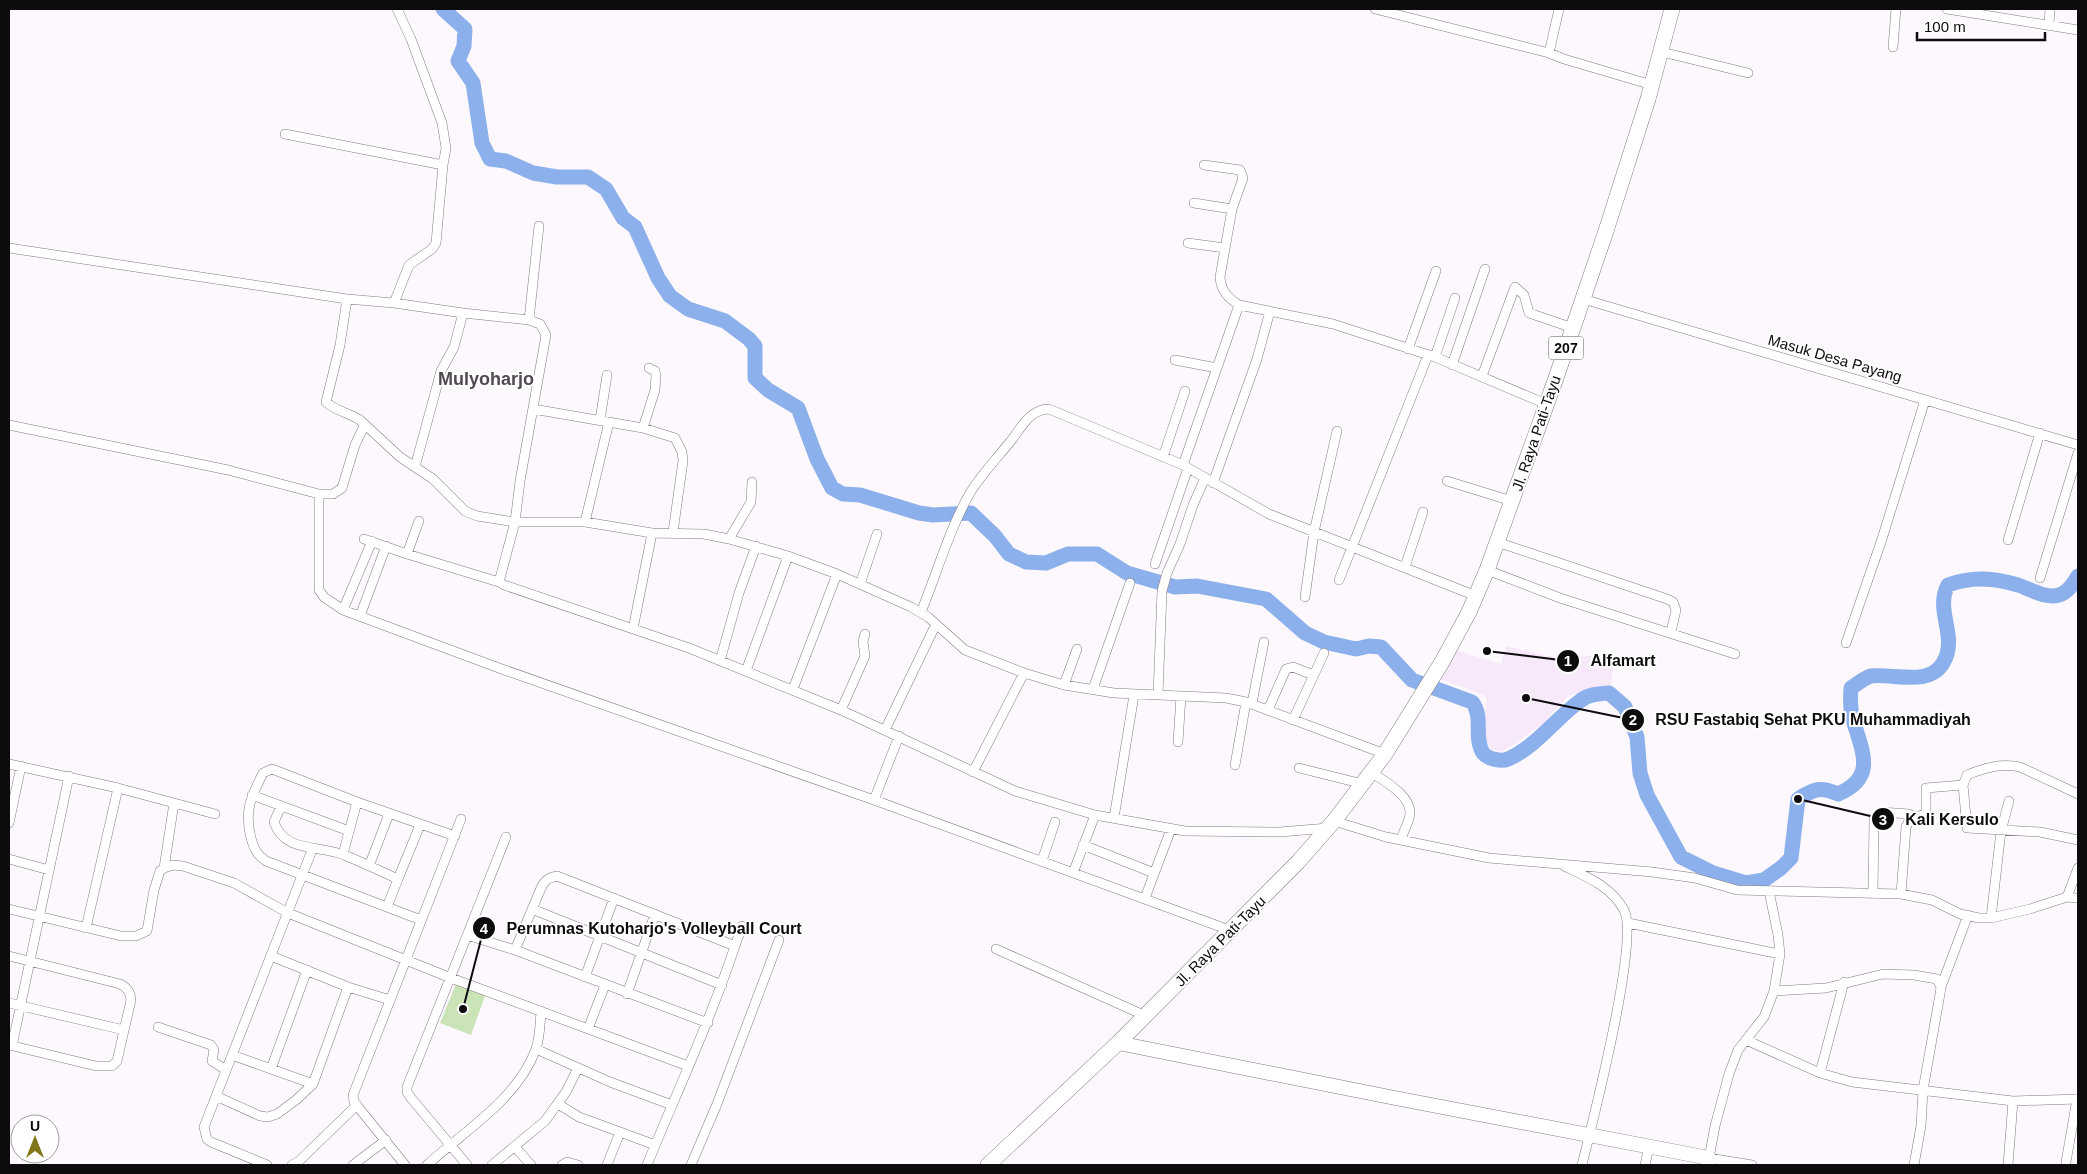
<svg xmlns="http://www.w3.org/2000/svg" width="2087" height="1174" viewBox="0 0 2087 1174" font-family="Helvetica,sans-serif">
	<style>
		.built { fill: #f7e9fa }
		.green { fill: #cbe4b7 }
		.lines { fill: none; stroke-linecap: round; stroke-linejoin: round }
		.river { stroke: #8cb0eb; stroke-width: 15 }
		.street-casing { stroke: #827a84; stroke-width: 10 }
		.secondary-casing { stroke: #827a84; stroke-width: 15 }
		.primary-casing { stroke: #827a84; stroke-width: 16 }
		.street { stroke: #fff; stroke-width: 9 }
		.secondary { stroke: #fff; stroke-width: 14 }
		.primary { stroke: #fff; stroke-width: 15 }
		.labels { text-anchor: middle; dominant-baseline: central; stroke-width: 4; stroke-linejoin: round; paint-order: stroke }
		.shield { fill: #fff; stroke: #565457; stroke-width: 1 }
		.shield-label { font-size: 14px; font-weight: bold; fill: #0e0b0f }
		.street-label { font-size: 15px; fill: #0e0b0f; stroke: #fff }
		.quarter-label { font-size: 18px; font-weight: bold; fill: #514952; stroke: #fff }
		.leader { fill: none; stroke: #0e0b0f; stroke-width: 2 }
		.callout-dot { fill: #0e0b0f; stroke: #fff; stroke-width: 2 }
		.mark-label { font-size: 15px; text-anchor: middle; font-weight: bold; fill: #fff }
		.callout-label { font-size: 16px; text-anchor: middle; font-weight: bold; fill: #0e0b0f; stroke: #fff; stroke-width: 4; stroke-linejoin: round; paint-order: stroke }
	</style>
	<rect width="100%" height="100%" fill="#fdf8fe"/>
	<path class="built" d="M 1506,646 L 1558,658 L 1566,654 L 1614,658 L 1611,690 L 1592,689 L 1568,696 L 1541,725 L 1512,746 L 1501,752 L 1491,749 L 1484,738 L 1483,726 L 1487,700 L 1484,695 L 1439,679 L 1455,650 L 1501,664 Z"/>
	<path class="green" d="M 456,984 L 485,996 L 471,1035 L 440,1023 Z"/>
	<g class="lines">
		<path class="river" d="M 443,9 L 465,29 L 464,46 L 458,61 L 473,83 L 482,143 L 490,159 L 506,161 L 533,173 L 557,177 L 588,177 L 606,189 L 623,218 L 635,227 L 658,278 L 670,296 L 688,309 L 725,321 L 749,339 L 755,346 L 755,378 L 768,390 L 798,408 L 817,459 L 832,488 L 843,494 L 860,495 L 919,513 L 933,515 L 971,513 L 995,536 L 1009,554 L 1026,562 L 1046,563 L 1068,554 L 1097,554 L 1127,573 L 1175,587 L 1197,586 L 1266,599 L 1305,633 L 1324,642 L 1356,649 L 1369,646 L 1381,647 L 1412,680 L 1472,702 C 1484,717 1473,737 1483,753 C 1488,759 1501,762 1508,759 C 1536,747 1556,718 1580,701 C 1589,694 1598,694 1609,693 L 1625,707 L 1637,737 L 1640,773 L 1647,795 L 1681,857 L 1713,873 L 1746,883 L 1764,880 L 1781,868 L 1791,858 L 1798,799 C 1814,789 1820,786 1838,794 C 1876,778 1863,753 1854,723 C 1850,711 1850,700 1851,688 C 1857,684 1864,678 1871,676 C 1893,673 1929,687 1943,663 C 1959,637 1934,611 1948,585 C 1972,576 1994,578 2018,585 C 2030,589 2046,599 2059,595 C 2067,593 2074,583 2078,576"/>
		<g class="street-casing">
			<path id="street" d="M 397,9 L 411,39 L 442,123 L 446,148 L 443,165
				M 1375,9 L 1549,53 L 1564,59 L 1652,85
				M 1947,9 L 2078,30
				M 2049,24 L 2050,9
				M 1893,47 L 1896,9
				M 1662,52 L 1748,73
				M 1549,53 L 1559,9
				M 285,134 L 443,165 L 436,243 L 432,249 L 409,265 L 394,303
				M 1204,165 L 1240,170 L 1243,178 L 1232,209 L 1220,277 C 1221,291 1228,298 1239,305 L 1333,324 L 1435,357 L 1546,404
				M 1194,203 L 1232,209
				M 1188,243 L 1225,248
				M 9,248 L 347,299 L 394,303 L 463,313 L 529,320 L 540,324 L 546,335 L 520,481 L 515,522 L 585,522 L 652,533 L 704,534 L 729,539 L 788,556 L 837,574 L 911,607 L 928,617 L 965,650 L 1024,673 L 1064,685 L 1114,693 L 1226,698 L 1246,702 L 1385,754
				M 347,299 L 340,345 L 326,402 C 335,411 350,413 360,420 L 400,457 L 433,479 L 465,511 L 477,516 L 515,522 L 499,582 L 504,585 L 689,648 L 841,710 L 1015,791 L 1095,815 L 1185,831 L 1280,832 L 1328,828
				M 1583,299 L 2078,445
				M 529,320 L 539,226
				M 1408,349 L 1436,271
				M 1435,357 L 1455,298
				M 1175,360 L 1217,368
				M 1452,365 L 1485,269
				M 1482,376 L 1515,287 L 1524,295 L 1529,313 L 1573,328
				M 533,409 L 643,428 L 675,438 L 682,452 L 683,461 L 673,532
				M 600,420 L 607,375
				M 9,425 L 228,470 L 319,494 L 319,590 L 324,597 L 343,610 L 499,668 L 874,800 L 1232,931
				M 643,428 L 655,390 L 656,376 L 655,371 L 649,368
				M 1163,457 L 1185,391
				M 1183,465 L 1239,305
				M 415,467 L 441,371 L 454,347 L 463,313
				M 1447,481 L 1512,501
				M 1213,483 L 1257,359 L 1270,311
				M 319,494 L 333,494 L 342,488 L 355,445 L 364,426
				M 419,521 L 407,554 L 499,582
				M 585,522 L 609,422
				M 364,539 L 407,554
				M 729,539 L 751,502 L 752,482
				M 2008,540 L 2040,433
				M 1497,542 L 1667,599 L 1673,602 L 1676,610 L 1671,632
				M 1155,564 L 1188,468
				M 1405,567 L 1423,512
				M 1487,570 L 1560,598 L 1735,654
				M 2040,578 L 2078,453
				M 1339,580 L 1428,355
				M 860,584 L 877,534
				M 1305,597 L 1314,532 L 1337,431
				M 343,610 L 372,541
				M 921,612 C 937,573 949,530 970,493 C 981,475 997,458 1010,442 C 1021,428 1030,409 1049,409 L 1183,465 L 1269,514 L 1476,596
				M 360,616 L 386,546
				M 633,629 L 652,533
				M 1846,643 L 1882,539 L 1925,400
				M 720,661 L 739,593 L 756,546
				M 746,671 L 788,556
				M 1064,685 L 1077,649
				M 793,689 L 837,574
				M 1093,689 L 1130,583
				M 1158,695 L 1162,591 L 1167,573 L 1180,544 L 1193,505 L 1205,478
				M 1252,703 L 1264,642
				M 841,710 L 865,656 L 863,642 L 865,634
				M 1268,710 L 1286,669 L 1293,667 L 1313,675
				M 1293,720 L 1324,653
				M 885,730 L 936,624
				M 1178,742 L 1181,696
				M 9,764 L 118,788 L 174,803 L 164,868
				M 1235,765 L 1246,702
				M 1299,768 L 1363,784
				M 973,772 L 1024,673
				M 1371,772 C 1384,781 1411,795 1410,814 C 1409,822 1403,832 1401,840
				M 2078,794 L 2020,767 C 2001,763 1984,768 1967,775 L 1963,785 L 1967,828 L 2040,832 L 2078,840
				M 252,795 L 349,831
				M 874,800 L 899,736
				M 174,803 L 215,814
				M 281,806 L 274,822 C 284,853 320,845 344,855 C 362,862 380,871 398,879 L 387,907
				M 1114,818 L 1134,695
				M 1334,821 L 1386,837 L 1489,858 L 1652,872 L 1695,878 L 1737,890 L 1901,894 L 1932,900 L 1960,914 L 1979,918 L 1991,918 L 2030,909 L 2067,897 L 2078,898
				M 9,823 L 21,766
				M 1083,845 L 1154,873
				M 343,854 L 357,802
				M 9,859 L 49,870
				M 1042,861 L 1055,822
				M 369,866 L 389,814
				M 1564,866 C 1587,877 1611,886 1624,910 C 1640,939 1592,1124 1582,1165
				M 1073,873 L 1095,815
				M 398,879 L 420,825
				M 1873,892 L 1874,818 L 1881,812 L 1909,814 L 1915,817
				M 1901,894 L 1906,827 L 1909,821 L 1926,813 L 1926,788 L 1963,785
				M 2067,897 L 2078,868
				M 1145,898 L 1171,829
				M 9,909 L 121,936 L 136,936 L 147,931 L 154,890 L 160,871 L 164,868 L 173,865 L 183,866 L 234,883 L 288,913 L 451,978 L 688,1066
				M 532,909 L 722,985
				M 1991,918 L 2001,831 L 2009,801
				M 421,920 L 266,861 C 257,855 254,849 251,838 C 244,811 251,797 263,773 L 272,769 L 357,802 L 455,836
				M 1628,923 L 1780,954
				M 86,928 L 118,788
				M 467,935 L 515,950 L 708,1023
				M 735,946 L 742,926
				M 996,949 L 1146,1016
				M 515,950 L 541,888 C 545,880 548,878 557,876 L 735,946 C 710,1021 677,1092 647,1165
				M 9,956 L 120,984 C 128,988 130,992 131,1000 L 117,1061 L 112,1066 L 96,1066 L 9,1045
				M 271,956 L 348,987 L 390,1000
				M 585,977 L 614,898
				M 1941,987 L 1968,915
				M 1774,991 L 1826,988 L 1883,974 L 1914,975 L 1937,979 L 1941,987 L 1940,994 L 1923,1090 L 1921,1126 L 1914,1165
				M 627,994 L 655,914
				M 9,1003 L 124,1030
				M 158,1027 L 211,1045 L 214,1050 L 212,1061 L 226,1070
				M 588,1029 L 605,985
				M 1746,1040 L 1820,1073 L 1852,1082 L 2013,1101 L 2078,1099
				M 12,1046 L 69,776
				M 536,1049 L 610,1082 L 672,1105
				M 232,1055 L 313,1084
				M 271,1069 L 307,970
				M 1820,1073 L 1844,982
				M 216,1096 L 260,1116 L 268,1117 L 277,1114 L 296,1100 L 313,1084 L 348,987
				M 558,1104 L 579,1117 L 620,1132 L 607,1165
				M 620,1132 L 655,1145
				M 515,1147 L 531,1165
				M 2066,1162 L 2077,1099
				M 267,1165 L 211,1142 L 207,1139 L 204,1127 L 312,850
				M 292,1165 L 299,1161 L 357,1105
				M 353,1165 L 386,1140
				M 405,1165 L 354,1102 L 353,1095 L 461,819
				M 427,1165 C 465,1130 517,1100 536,1049 C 540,1037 540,1024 541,1011
				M 467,1165 L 411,1098 L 407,1092 L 407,1087 L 506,837
				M 492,1165 L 545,1121 L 566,1092 L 578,1068
				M 562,1165 L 567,1162 L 578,1165
				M 691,1165 L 717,1104 L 779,940
				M 1645,1165 L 1649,1146
				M 1752,1165 L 1709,1158 L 1715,1126 L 1729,1074 L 1738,1050 L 1764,1017 L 1774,991 L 1780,954 L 1778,935 L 1769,891
				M 2008,1165 L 2013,1101"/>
		</g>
		<g class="secondary-casing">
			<path id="secondary" d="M 1118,1043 L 1395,1098 L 1709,1158 L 1708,1165"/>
		</g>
		<g class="primary-casing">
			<path id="primary" d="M 988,1165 L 1118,1043 L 1298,862 L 1334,821 L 1385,754 L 1442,662 L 1469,612 L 1487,570 L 1556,378 L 1606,231 L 1648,99 L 1672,9"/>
		</g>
		<use href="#street" class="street"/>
		<use href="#secondary" class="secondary"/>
		<use href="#primary" class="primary"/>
	</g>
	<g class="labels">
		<rect class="shield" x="1548.5" y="336.5" width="35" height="23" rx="4"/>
		<g class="shield-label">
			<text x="1566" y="348">207</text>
		</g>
		<g class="street-label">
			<text transform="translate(1835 358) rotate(16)">Masuk Desa Payang</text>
			<text transform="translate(1536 433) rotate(-71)">Jl. Raya Pati-Tayu</text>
			<text transform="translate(1220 941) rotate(-45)">Jl. Raya Pati-Tayu</text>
		</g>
		<g class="quarter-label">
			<text x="486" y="379">Mulyoharjo</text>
		</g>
	</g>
	<path class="leader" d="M1487 651L1568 661M1526 698L1633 720M1798 799L1883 819M463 1009L484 928"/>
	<g class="callout-dot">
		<circle cx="1487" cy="651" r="5"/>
		<circle cx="1526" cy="698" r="5"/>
		<circle cx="1798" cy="799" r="5"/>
		<circle cx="463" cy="1009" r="5"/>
		<circle cx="1568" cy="661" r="12"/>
		<circle cx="1633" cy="720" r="12"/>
		<circle cx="1883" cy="819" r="12"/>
		<circle cx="484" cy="928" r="12"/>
	</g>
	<g class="mark-label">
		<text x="1568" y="666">1</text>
		<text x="1633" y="725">2</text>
		<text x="1883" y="825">3</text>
		<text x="484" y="934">4</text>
	</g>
	<g class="callout-label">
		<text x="1623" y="666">Alfamart</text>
		<text x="1813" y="725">RSU Fastabiq Sehat PKU Muhammadiyah</text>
		<text x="1952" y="825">Kali Kersulo</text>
		<text x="654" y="934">Perumnas Kutoharjo's Volleyball Court</text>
	</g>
	<rect width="2087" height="1174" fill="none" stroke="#0e0b0f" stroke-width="20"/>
	<g transform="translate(35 1139)"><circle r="24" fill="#ffffff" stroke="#9f9d9f"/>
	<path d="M0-4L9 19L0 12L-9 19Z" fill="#817519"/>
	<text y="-8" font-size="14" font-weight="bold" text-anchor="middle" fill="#0e0b0f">U</text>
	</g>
	<path d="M1917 32v8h128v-8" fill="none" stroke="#0e0b0f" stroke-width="2.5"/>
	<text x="1924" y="32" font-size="15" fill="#0e0b0f" stroke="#ffffff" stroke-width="4" paint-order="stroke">100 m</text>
</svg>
